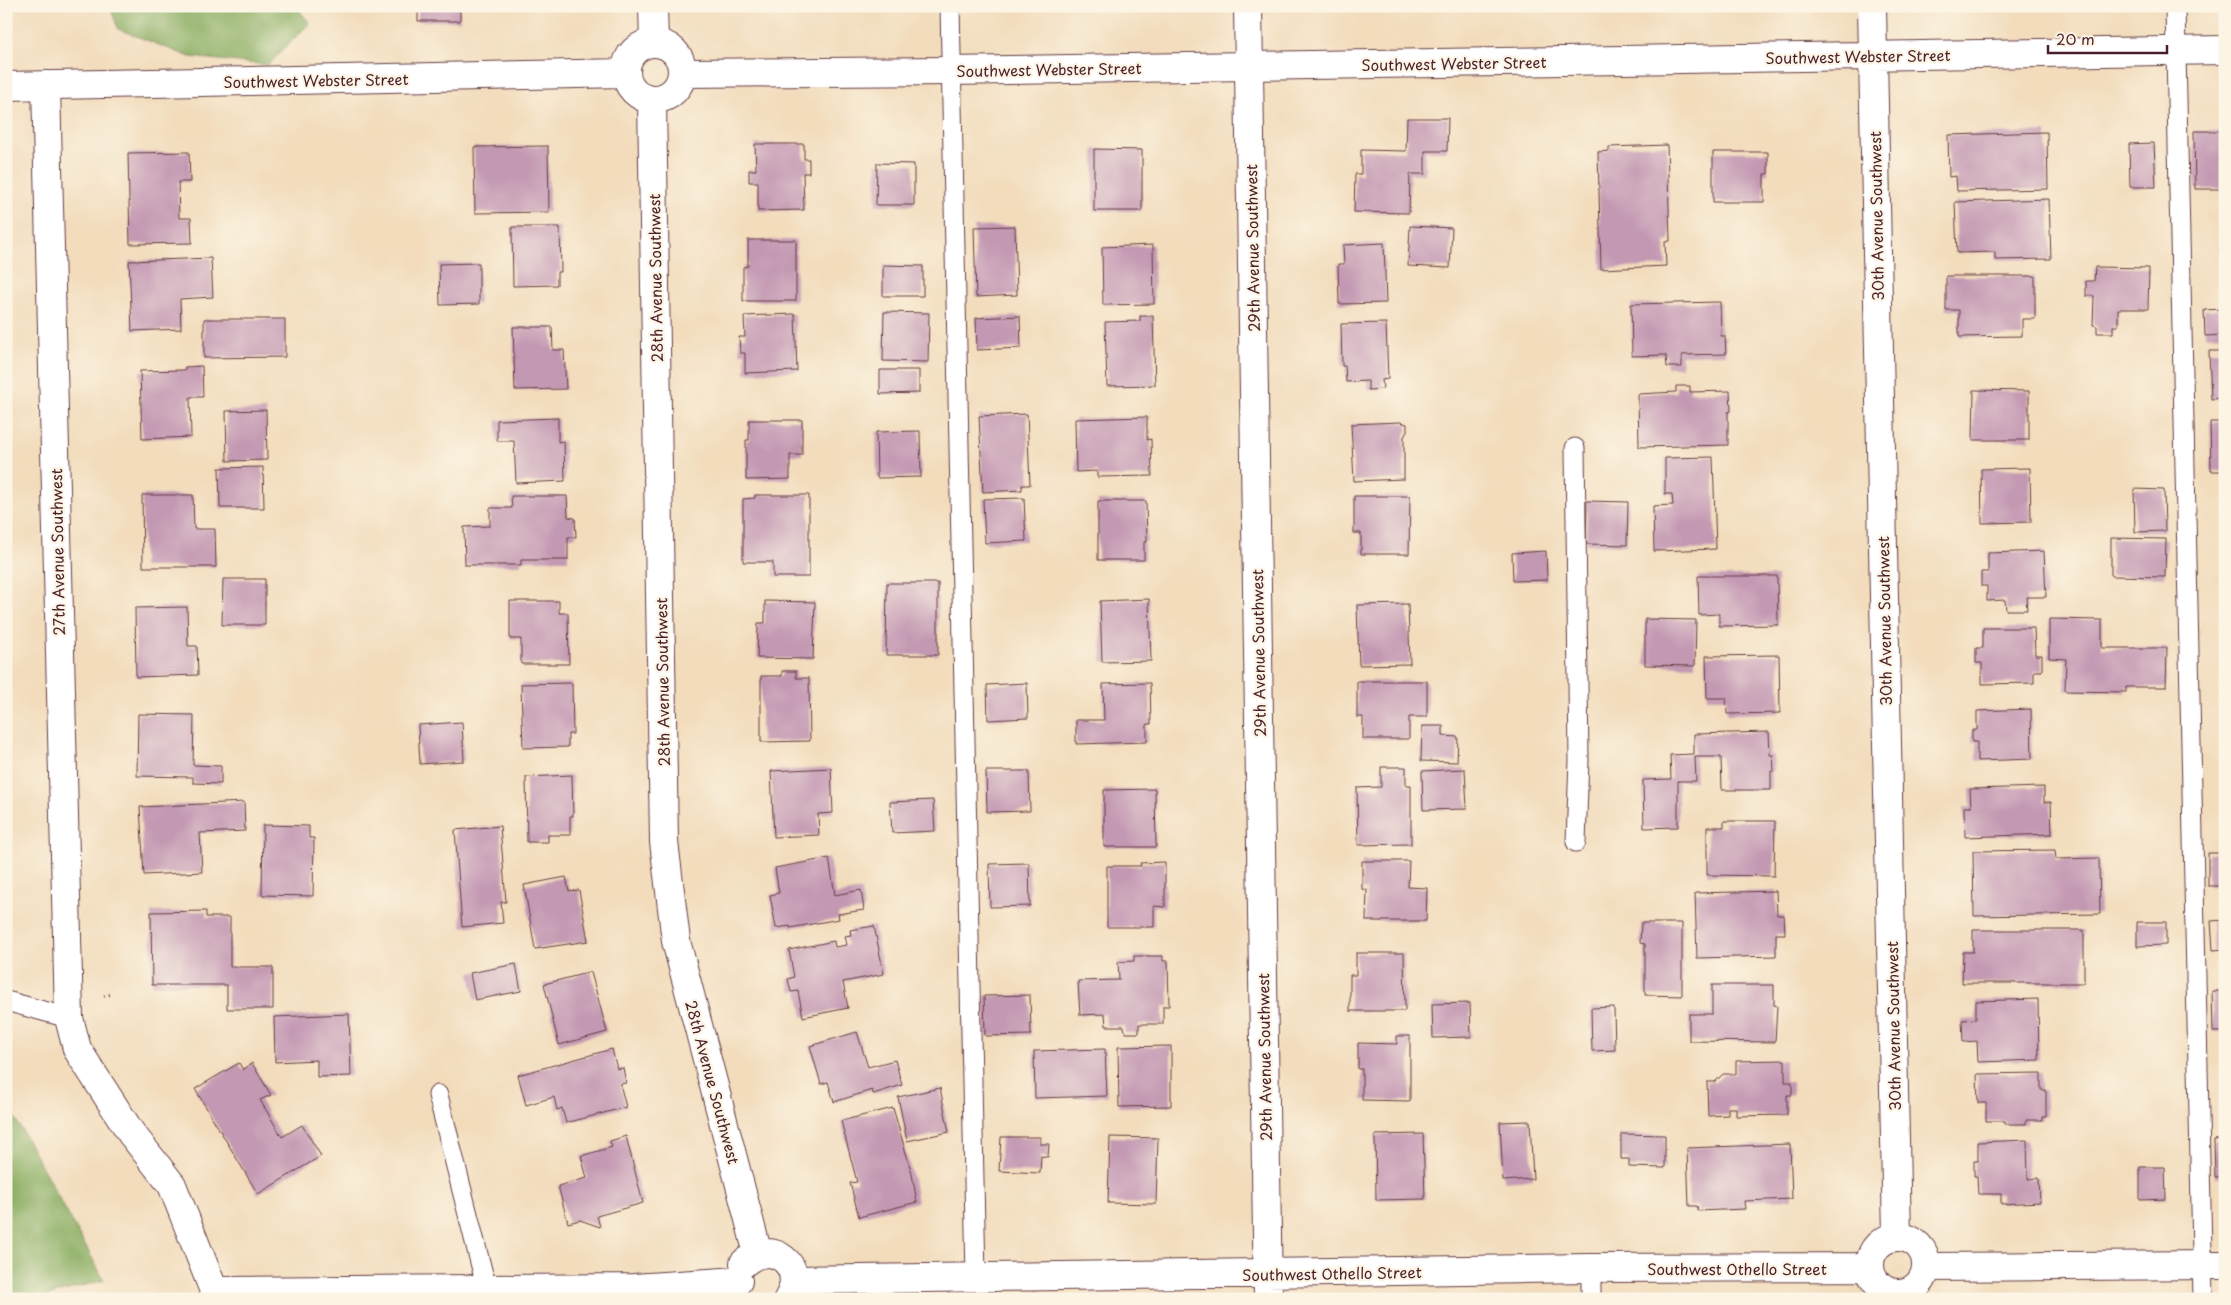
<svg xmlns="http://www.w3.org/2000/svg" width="2231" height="1305" viewBox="0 0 2231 1305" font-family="'Playpen Sans',sans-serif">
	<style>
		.forest { fill: #8aad62; stroke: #6a6646 }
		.building { fill: #c398b2 }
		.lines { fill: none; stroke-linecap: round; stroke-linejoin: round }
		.lane-casing { stroke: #633b41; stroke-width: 21 }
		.street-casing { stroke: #633b41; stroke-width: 30 }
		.path { stroke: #633b41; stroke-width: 3; stroke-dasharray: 1 4; stroke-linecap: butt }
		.lane { stroke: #fff; stroke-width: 19 }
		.street { stroke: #fff; stroke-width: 28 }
		.labels { text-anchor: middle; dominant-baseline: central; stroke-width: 4.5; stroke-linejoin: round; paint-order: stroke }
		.street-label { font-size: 15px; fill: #4a1f2b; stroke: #fcf5e5 }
	</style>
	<rect width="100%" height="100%" fill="#fcf5e5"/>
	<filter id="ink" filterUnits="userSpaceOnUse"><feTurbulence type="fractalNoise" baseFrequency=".02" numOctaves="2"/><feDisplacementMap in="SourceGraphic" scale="10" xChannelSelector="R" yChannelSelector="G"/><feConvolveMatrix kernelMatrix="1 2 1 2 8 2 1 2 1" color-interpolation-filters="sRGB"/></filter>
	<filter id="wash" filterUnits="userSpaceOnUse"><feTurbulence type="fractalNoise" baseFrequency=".0096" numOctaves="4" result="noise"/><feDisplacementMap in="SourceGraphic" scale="20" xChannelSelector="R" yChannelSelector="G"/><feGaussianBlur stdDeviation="1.12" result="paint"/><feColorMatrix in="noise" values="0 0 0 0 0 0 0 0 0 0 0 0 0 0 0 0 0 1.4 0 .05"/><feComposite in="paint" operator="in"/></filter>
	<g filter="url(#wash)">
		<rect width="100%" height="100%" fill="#f2dcbc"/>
		<path class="forest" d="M 110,6 L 295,6 L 310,23 L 268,65 L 190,57 L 118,29 Z
			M 6,1104 L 8,1105 L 104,1280 L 36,1299 L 6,1299 Z"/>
		<g id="blocks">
			<path class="building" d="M 418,6 L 460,6 L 460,21 L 418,21 Z
				M 966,6 L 1007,6 L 1007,8 L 966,9 Z
				M 1407,118 L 1448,118 L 1447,151 L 1425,151 L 1425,174 L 1410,174 L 1409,213 L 1354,212 L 1355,174 L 1361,174 L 1361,150 L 1406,151 Z
				M 2194,131 L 2225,131 L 2225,189 L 2195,189 Z
				M 2047,132 L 2048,189 L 1957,191 L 1956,176 L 1949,177 L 1948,135 Z
				M 2154,143 L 2156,187 L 2130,187 L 2129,144 Z
				M 755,144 L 804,144 L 804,159 L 809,159 L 809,173 L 803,173 L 804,210 L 758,211 L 758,182 L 749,182 L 749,170 L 756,170 Z
				M 1667,145 L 1670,241 L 1665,242 L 1666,266 L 1601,269 L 1598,152 L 1609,151 L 1609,147 Z
				M 548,146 L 549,212 L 475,213 L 474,147 Z
				M 1094,149 L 1142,150 L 1142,211 L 1094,211 Z
				M 189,152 L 190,182 L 178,182 L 179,218 L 191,218 L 192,243 L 130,244 L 128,153 Z
				M 1713,152 L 1768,152 L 1768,174 L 1764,174 L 1764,202 L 1713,202 Z
				M 877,163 L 914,164 L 914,205 L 876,205 Z
				M 2049,199 L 2051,259 L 1995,260 L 1995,252 L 1957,253 L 1955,202 Z
				M 2219,224 L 2225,224 L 2225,253 L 2220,253 Z
				M 1015,226 L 1017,295 L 976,297 L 974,227 Z
				M 1410,226 L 1452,228 L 1450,268 L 1408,266 Z
				M 512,227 L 560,227 L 561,272 L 557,272 L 557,285 L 513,286 Z
				M 748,240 L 796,240 L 796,301 L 743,301 L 743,267 L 748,266 Z
				M 1384,243 L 1386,303 L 1339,304 L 1338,264 L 1344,264 L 1343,245 Z
				M 1153,245 L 1154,304 L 1103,305 L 1102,247 Z
				M 211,258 L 213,297 L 180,299 L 181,329 L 132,331 L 129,261 Z
				M 479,263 L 479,304 L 440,305 L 439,264 Z
				M 883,265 L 923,266 L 923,296 L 883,296 Z
				M 2095,267 L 2149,268 L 2148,309 L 2118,309 L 2118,326 L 2113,326 L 2113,333 L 2097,333 L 2097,326 L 2093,325 L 2094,296 L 2086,296 L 2086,281 L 2094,281 Z
				M 1946,276 L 2035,276 L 2035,319 L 2022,319 L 2022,336 L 1959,337 L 1959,310 L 1946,310 Z
				M 1720,302 L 1721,336 L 1725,336 L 1726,354 L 1682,355 L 1682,367 L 1667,367 L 1666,355 L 1632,356 L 1631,304 Z
				M 2225,309 L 2225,335 L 2205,336 L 2204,310 Z
				M 884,312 L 929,313 L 928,362 L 883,361 Z
				M 795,314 L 797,371 L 745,373 L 745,353 L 740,353 L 739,337 L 745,337 L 744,316 Z
				M 1020,316 L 1021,348 L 977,350 L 976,318 Z
				M 1140,316 L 1153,316 L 1155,385 L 1107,386 L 1105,322 L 1140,321 Z
				M 204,319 L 285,319 L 285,357 L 204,358 Z
				M 1386,323 L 1388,379 L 1382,380 L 1383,389 L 1368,390 L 1368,381 L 1346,382 L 1345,366 L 1342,366 L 1341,324 Z
				M 513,327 L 552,327 L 553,350 L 564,350 L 566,389 L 515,390 Z
				M 2209,351 L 2225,351 L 2225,398 L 2211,399 Z
				M 202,366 L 203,397 L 190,397 L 191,437 L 142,439 L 140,371 L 185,370 L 185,367 Z
				M 880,370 L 919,370 L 919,393 L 880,394 Z
				M 1676,386 L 1690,386 L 1690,392 L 1730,391 L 1731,411 L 1728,412 L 1728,445 L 1639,447 L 1638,394 L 1676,392 Z
				M 1974,390 L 2029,391 L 2029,440 L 1973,440 Z
				M 266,410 L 267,460 L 227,461 L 226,411 Z
				M 1027,414 L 1030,485 L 1022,485 L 1022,490 L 983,492 L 979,416 Z
				M 1147,417 L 1147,440 L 1151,439 L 1152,476 L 1097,477 L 1097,471 L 1076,472 L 1075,419 Z
				M 558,418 L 558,442 L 564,441 L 565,481 L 516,483 L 514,441 L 497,441 L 497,420 Z
				M 749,420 L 802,420 L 802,455 L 790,455 L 790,479 L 746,480 L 746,440 L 749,440 Z
				M 1400,422 L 1407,424 L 1407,431 L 1404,437 L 1404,479 L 1354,481 L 1351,424 Z
				M 2210,422 L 2225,422 L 2225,471 L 2211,471 Z
				M 920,431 L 921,477 L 877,478 L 876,432 Z
				M 1713,457 L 1716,549 L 1654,551 L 1653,506 L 1673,505 L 1672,494 L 1665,494 L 1665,458 Z
				M 263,467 L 264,508 L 220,508 L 219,468 Z
				M 2030,468 L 2031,522 L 1982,523 L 1981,469 Z
				M 2134,489 L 2164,490 L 2165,531 L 2135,532 Z
				M 142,495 L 193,495 L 194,529 L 215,529 L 216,567 L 143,567 Z
				M 755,495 L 809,495 L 809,577 L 773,577 L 773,562 L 743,562 L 743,499 L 755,498 Z
				M 511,496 L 567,496 L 568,517 L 575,518 L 576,537 L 568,537 L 568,560 L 521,560 L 521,565 L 465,565 L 464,527 L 490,526 L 490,508 L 512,508 Z
				M 1354,496 L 1410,496 L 1409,554 L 1361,554 L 1361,533 L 1354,533 Z
				M 1024,498 L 1026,541 L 985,543 L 983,499 Z
				M 1098,501 L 1146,501 L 1147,542 L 1144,542 L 1144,560 L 1098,560 Z
				M 1587,501 L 1628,502 L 1627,545 L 1586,544 Z
				M 2111,538 L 2166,539 L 2165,577 L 2111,576 Z
				M 1546,551 L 1547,580 L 1513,581 L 1512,553 Z
				M 2044,551 L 2046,597 L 2026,597 L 2027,610 L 2006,610 L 2005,600 L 1987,601 L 1987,586 L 1981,586 L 1981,572 L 1988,572 L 1988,553 Z
				M 1698,576 L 1777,576 L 1778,625 L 1719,626 L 1719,614 L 1699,615 Z
				M 223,579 L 265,579 L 265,625 L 222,625 Z
				M 887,583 L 938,583 L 938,655 L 886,655 Z
				M 1149,599 L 1151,661 L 1102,662 L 1100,601 Z
				M 510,601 L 559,601 L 559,613 L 568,613 L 569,664 L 521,664 L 521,639 L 510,639 Z
				M 765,601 L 815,602 L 813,659 L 757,658 L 758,623 L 765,623 Z
				M 1408,604 L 1410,664 L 1359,665 L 1357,605 Z
				M 187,607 L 188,646 L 197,646 L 198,675 L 136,677 L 135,608 Z
				M 1645,619 L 1696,620 L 1695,666 L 1645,665 Z
				M 2049,619 L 2102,620 L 2102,648 L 2167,648 L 2166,687 L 2126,687 L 2126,692 L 2065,691 L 2066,659 L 2049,658 Z
				M 1983,628 L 2034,628 L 2035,655 L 2042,655 L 2042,671 L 2034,671 L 2034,683 L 1982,684 L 1982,663 L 1976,663 L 1976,648 L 1983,648 Z
				M 1779,655 L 1780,713 L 1727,714 L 1726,698 L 1707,698 L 1706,656 Z
				M 782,671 L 796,671 L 796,678 L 809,678 L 810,741 L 761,742 L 761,676 L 782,676 Z
				M 1357,681 L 1427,681 L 1427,717 L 1409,717 L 1409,739 L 1363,739 L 1363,717 L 1357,717 Z
				M 572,683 L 573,734 L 568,734 L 568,747 L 523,748 L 521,684 Z
				M 1027,683 L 1028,718 L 988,720 L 987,685 Z
				M 1150,683 L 1151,724 L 1147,724 L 1147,742 L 1076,744 L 1076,720 L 1104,720 L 1103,684 Z
				M 2031,709 L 2032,759 L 1977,761 L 1977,742 L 1972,742 L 1972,730 L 1977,730 L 1977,711 Z
				M 138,714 L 194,715 L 193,765 L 221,766 L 221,784 L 193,783 L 193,777 L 137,776 Z
				M 462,722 L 464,761 L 420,764 L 418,725 Z
				M 1422,726 L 1443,726 L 1443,736 L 1458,737 L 1457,762 L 1421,761 Z
				M 1769,732 L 1770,755 L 1773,755 L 1774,771 L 1771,771 L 1771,790 L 1722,790 L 1721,757 L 1695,757 L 1696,781 L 1678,781 L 1678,827 L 1644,828 L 1643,780 L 1671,779 L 1670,755 L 1694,754 L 1694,734 Z
				M 1381,767 L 1406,767 L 1406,785 L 1411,785 L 1411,844 L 1358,845 L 1357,788 L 1381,787 Z
				M 831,768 L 833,813 L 818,814 L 819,835 L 774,837 L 771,771 Z
				M 1465,769 L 1467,809 L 1423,810 L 1422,771 Z
				M 986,771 L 1029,771 L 1030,811 L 987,812 Z
				M 572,775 L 573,816 L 570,816 L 570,835 L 548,835 L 548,842 L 527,842 L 526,777 Z
				M 2044,787 L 2044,802 L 2051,802 L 2052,834 L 1965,837 L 1964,807 L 1971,807 L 1970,789 Z
				M 1155,789 L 1156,847 L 1104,847 L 1104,790 Z
				M 933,800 L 935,831 L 892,833 L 890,802 Z
				M 244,802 L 245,831 L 200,833 L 202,872 L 144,875 L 140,807 Z
				M 1724,821 L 1775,821 L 1774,876 L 1707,875 L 1707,827 L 1724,827 Z
				M 263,825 L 309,826 L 309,838 L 314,838 L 313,896 L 262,895 Z
				M 500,826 L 506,902 L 501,902 L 503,923 L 462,927 L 455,830 Z
				M 2055,850 L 2056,859 L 2099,858 L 2100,914 L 1974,916 L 1973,851 Z
				M 2208,853 L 2225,853 L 2225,886 L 2208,886 Z
				M 829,858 L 835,895 L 861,890 L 864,910 L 838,914 L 839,919 L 790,928 L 790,926 L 776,928 L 770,895 L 779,893 L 775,868 Z
				M 1362,861 L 1409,861 L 1408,887 L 1427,888 L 1426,921 L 1366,921 L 1367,890 L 1362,889 Z
				M 1165,862 L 1165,907 L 1154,906 L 1154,927 L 1107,927 L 1107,866 L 1141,866 L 1140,863 Z
				M 1029,863 L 1030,906 L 990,907 L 989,864 Z
				M 566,877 L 569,891 L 579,890 L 588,941 L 535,949 L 524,885 Z
				M 1776,891 L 1777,915 L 1784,915 L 1785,934 L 1776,934 L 1776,956 L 1697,958 L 1695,893 Z
				M 206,911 L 206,917 L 230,917 L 230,967 L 273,967 L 273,1009 L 227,1009 L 227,985 L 152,985 L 151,912 Z
				M 2225,920 L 2225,949 L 2213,950 L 2211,921 Z
				M 2137,922 L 2166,922 L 2166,945 L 2137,946 Z
				M 1641,923 L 1682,923 L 1682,996 L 1645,995 L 1645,944 L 1640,943 Z
				M 874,926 L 884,974 L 843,982 L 848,1008 L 803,1017 L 798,991 L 791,992 L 788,979 L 794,977 L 789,950 L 834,941 L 835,947 L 847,945 L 845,936 L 851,935 L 850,930 Z
				M 1973,930 L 2084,930 L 2084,983 L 1962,983 L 1963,952 L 1973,952 Z
				M 1356,953 L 1404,953 L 1405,1011 L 1350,1011 L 1350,975 L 1356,975 Z
				M 1134,956 L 1163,956 L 1163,961 L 1168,961 L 1169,1006 L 1163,1006 L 1163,1024 L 1139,1024 L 1139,1033 L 1125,1033 L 1124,1026 L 1106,1026 L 1105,1014 L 1080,1015 L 1078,981 L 1119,980 L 1118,962 L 1134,961 Z
				M 516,964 L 521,991 L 475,1000 L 470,973 Z
				M 591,972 L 607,1032 L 559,1045 L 544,984 Z
				M 1712,985 L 1774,985 L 1774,1005 L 1777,1006 L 1775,1042 L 1689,1041 L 1689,1014 L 1712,1014 Z
				M 2212,991 L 2225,991 L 2225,1032 L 2213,1032 Z
				M 1030,995 L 1031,1035 L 985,1036 L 984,996 Z
				M 2038,999 L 2039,1060 L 1978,1062 L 1977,1041 L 1963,1042 L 1962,1020 L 1976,1019 L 1976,1001 Z
				M 1470,1003 L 1471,1037 L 1433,1038 L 1432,1004 Z
				M 1614,1007 L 1615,1050 L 1592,1051 L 1591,1008 Z
				M 349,1014 L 351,1076 L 317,1077 L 317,1060 L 275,1062 L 274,1017 Z
				M 857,1032 L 868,1067 L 895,1060 L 902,1085 L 873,1094 L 872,1090 L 834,1102 L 828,1082 L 821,1084 L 810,1046 Z
				M 1397,1036 L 1410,1036 L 1410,1101 L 1362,1100 L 1362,1069 L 1358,1069 L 1358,1043 L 1397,1044 Z
				M 1171,1046 L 1171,1106 L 1119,1107 L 1118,1047 Z
				M 612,1049 L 617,1069 L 623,1068 L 626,1083 L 620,1084 L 626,1107 L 566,1123 L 562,1108 L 557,1110 L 554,1097 L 526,1105 L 518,1075 Z
				M 1105,1049 L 1107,1096 L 1035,1098 L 1034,1051 Z
				M 1785,1060 L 1785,1082 L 1792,1082 L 1792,1095 L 1787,1095 L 1787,1115 L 1736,1116 L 1736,1108 L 1728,1108 L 1728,1115 L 1708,1116 L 1707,1082 L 1715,1082 L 1723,1074 L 1736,1074 L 1736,1061 Z
				M 239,1063 L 243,1070 L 252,1063 L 271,1095 L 260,1100 L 282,1137 L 302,1125 L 321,1156 L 258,1194 L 195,1089 Z
				M 2041,1073 L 2041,1090 L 2046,1090 L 2046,1116 L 2042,1116 L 2042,1120 L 2026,1120 L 2026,1124 L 2005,1124 L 2005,1121 L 1986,1121 L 1986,1103 L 1978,1103 L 1977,1074 Z
				M 940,1088 L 949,1132 L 907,1141 L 898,1097 Z
				M 893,1108 L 912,1174 L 917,1202 L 859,1217 L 850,1183 L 857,1182 L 841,1121 Z
				M 1530,1121 L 1533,1179 L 1503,1181 L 1500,1122 Z
				M 1423,1134 L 1425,1199 L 1376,1200 L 1375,1135 Z
				M 1621,1134 L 1665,1135 L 1665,1168 L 1629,1167 L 1629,1159 L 1621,1159 Z
				M 626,1136 L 643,1203 L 597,1216 L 600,1227 L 580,1220 L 568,1223 L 558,1186 L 587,1178 L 581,1156 L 612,1147 L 610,1141 Z
				M 1001,1137 L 1040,1137 L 1040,1144 L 1049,1144 L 1048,1157 L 1041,1156 L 1040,1173 L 999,1171 Z
				M 1110,1137 L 1158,1138 L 1156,1204 L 1108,1203 Z
				M 2225,1139 L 2225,1176 L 2215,1177 L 2214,1140 Z
				M 2027,1140 L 2028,1179 L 2039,1178 L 2040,1202 L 2001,1204 L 2001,1194 L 1978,1194 L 1977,1176 L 1974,1176 L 1974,1161 L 1978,1161 L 1978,1142 Z
				M 1790,1144 L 1792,1199 L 1744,1201 L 1745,1209 L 1698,1211 L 1697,1206 L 1689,1206 L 1687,1148 Z
				M 2140,1167 L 2165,1167 L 2166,1199 L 2140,1200 Z"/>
		</g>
	</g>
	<g filter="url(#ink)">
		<use href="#blocks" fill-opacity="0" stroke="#633b41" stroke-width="1"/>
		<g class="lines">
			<g class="lane-casing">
				<path id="lane" d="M 950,6 L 976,1278
					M 2175,6 L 2203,1299
					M 1575,448 L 1579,760 L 1576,842
					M 6,1001 L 69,1018
					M 438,1095 L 487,1290
					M 1591,1268 L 1591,1299"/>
			</g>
			<g class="street-casing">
				<path id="street" d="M 653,6 L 654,43
					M 1248,6 L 1268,1299
					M 1872,6 L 1897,1237
					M626 71a28 28 0 1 1 56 0a28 28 0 1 1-56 0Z
					M 682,73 L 951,71 L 2225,50
					M 46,85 L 69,1018 L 77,1049 L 131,1133 L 172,1185 L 214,1291 L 214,1299
					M 6,86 L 626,73
					M 652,100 L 664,842 L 676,941 L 758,1254
					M1870 1265a28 28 0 1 1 56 0a28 28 0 1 1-56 0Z
					M 744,1263 C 772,1237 808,1267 788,1299
					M 1926,1267 L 2225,1265
					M 794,1280 L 1591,1268 L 1870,1267
					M 214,1291 L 634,1288 L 738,1281"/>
			</g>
			<path class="path" d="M 104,996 L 112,994"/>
			<use href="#lane" class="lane"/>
			<use href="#street" class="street"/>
		</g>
	</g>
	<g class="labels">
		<g class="street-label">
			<text transform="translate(1858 56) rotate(-1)">Southwest Webster Street</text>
			<text transform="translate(1454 63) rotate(-1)">Southwest Webster Street</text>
			<text transform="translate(1049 69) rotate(-1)">Southwest Webster Street</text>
			<text transform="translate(316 80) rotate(-1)">Southwest Webster Street</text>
			<text transform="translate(1876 216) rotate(-91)">30th Avenue Southwest</text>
			<text transform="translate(1252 248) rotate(-91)">29th Avenue Southwest</text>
			<text transform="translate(655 278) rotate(-91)">28th Avenue Southwest</text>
			<text transform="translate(57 552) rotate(-91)">27th Avenue Southwest</text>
			<text transform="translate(1884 621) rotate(-91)">30th Avenue Southwest</text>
			<text transform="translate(1258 653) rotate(-91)">29th Avenue Southwest</text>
			<text transform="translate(662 682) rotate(-91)">28th Avenue Southwest</text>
			<text transform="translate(1893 1026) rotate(-91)">30th Avenue Southwest</text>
			<text transform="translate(1264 1057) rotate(-91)">29th Avenue Southwest</text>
			<text transform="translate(713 1082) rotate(75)">28th Avenue Southwest</text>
			<text x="1737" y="1268">Southwest Othello Street</text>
			<text transform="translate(1332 1273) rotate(-1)">Southwest Othello Street</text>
		</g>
	</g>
	<rect width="2231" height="1305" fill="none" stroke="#fcf5e5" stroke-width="25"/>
	<path d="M2048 45v8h119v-8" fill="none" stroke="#4a1f2b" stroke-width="2.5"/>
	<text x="2056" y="45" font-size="15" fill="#4a1f2b" stroke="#fcf5e5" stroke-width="4" paint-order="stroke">20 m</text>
</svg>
